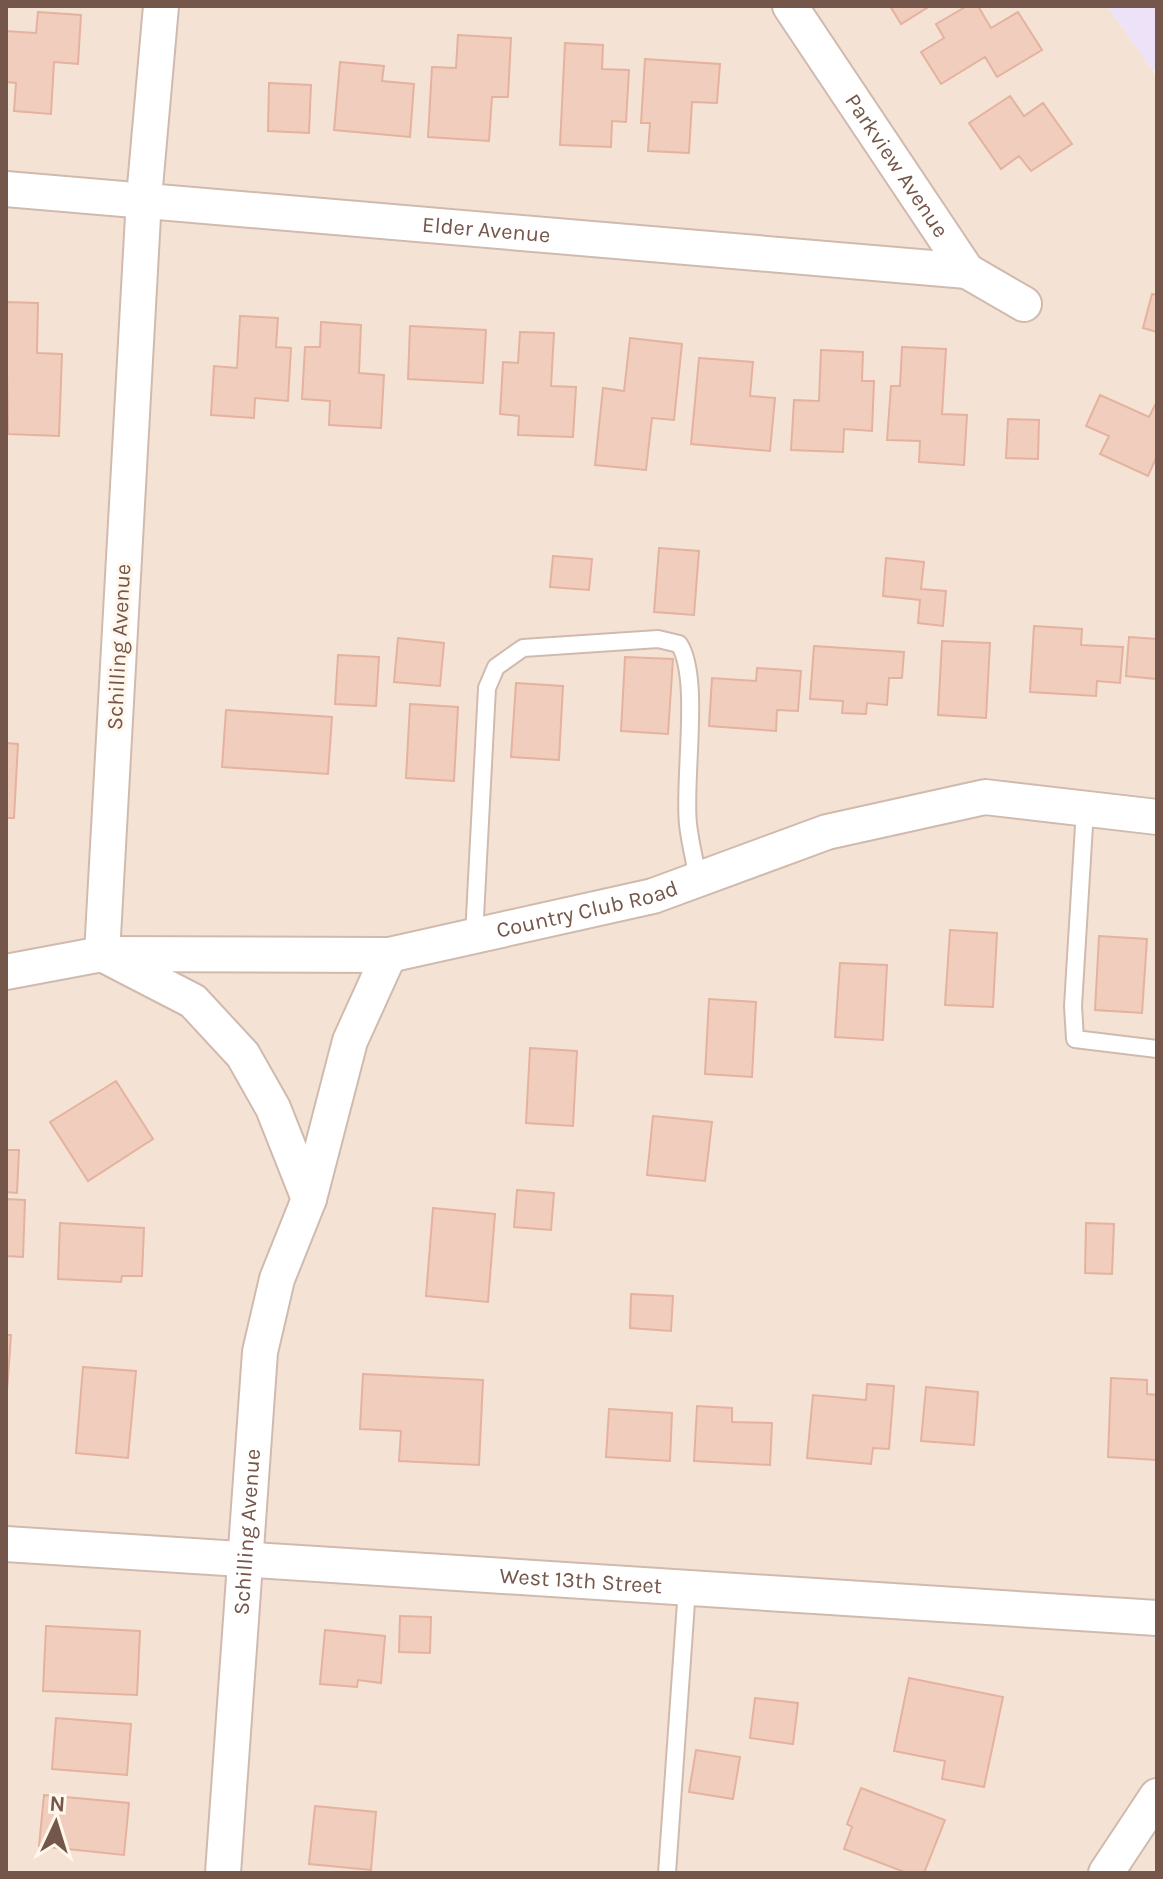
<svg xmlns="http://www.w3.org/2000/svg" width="1163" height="1879" viewBox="0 0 1163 1879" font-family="Karla,sans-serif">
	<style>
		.residential { fill: #f4e3d4 }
		.education { fill: #eee2f8 }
		.building { fill: #f1cdbd; stroke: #e4b29e; stroke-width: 2 }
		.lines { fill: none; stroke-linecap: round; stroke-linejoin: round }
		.lane-casing { stroke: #d0baae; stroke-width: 20 }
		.street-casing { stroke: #d0baae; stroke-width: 38 }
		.lane { stroke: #fff; stroke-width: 16 }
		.street { stroke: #fff; stroke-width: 34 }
		.labels { text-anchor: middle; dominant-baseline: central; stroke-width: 6; stroke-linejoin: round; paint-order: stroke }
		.street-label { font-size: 22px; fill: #75564a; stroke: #fff6ec }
	</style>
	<rect width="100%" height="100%" fill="#fcf1e5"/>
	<path class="residential" d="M 6,6 L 1107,6 L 1153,71 L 1157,79 L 1157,1873 L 6,1873 Z"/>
	<path class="education" d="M 1107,6 L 1157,6 L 1157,69 L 1153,71 Z"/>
	<path class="building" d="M 890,6 L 930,6 L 901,24 Z
		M 967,6 L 978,6 L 991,28 L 1018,12 L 1042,50 L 997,77 L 985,57 L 941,84 L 921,52 L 944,38 L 936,24 Z
		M 38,12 L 81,15 L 78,64 L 54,62 L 51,114 L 14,111 L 16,83 L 6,82 L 6,31 L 36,33 Z
		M 458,35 L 511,38 L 508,97 L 492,97 L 489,141 L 428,137 L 432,67 L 456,68 Z
		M 565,43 L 603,45 L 602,69 L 629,70 L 626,122 L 612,121 L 611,147 L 560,145 Z
		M 645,59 L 720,64 L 717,103 L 692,102 L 689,153 L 648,151 L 650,123 L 641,123 Z
		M 340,62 L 384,66 L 382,81 L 414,84 L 410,137 L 334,130 Z
		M 269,83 L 311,85 L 309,133 L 268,131 Z
		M 1010,96 L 1024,116 L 1043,103 L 1072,144 L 1031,171 L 1019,156 L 1001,169 L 969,123 Z
		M 1152,294 L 1157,295 L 1157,332 L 1143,328 Z
		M 6,302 L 38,303 L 37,353 L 62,354 L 59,436 L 8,434 Z
		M 240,316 L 278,318 L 276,347 L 291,348 L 288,401 L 255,398 L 254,418 L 211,415 L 214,366 L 237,368 Z
		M 321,322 L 361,325 L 359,373 L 384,375 L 381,428 L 329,425 L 330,401 L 302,399 L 305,347 L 320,347 Z
		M 410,326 L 486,330 L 483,383 L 408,379 Z
		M 520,332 L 554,333 L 551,386 L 576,387 L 573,437 L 518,435 L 519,416 L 500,414 L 503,362 L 518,363 Z
		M 630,338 L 682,344 L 674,420 L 652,418 L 646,470 L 595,465 L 603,388 L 624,391 Z
		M 902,347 L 946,349 L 942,414 L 967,415 L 964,465 L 919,462 L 920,441 L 887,440 L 891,386 L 900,386 Z
		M 821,350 L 863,352 L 862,381 L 874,381 L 872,431 L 844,429 L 843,452 L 791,450 L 794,400 L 819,401 Z
		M 699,358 L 753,362 L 750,396 L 775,398 L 770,451 L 691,444 Z
		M 1100,395 L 1149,417 L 1157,401 L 1157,456 L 1148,476 L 1100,454 L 1109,436 L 1086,426 Z
		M 1008,419 L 1039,420 L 1038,459 L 1006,458 Z
		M 659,548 L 699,551 L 694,615 L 654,612 Z
		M 553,556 L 592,559 L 589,590 L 550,587 Z
		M 886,558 L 924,562 L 921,589 L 946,591 L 943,626 L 918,623 L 920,600 L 883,596 Z
		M 1034,626 L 1082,629 L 1081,645 L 1123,647 L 1120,683 L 1097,681 L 1096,696 L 1030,692 Z
		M 1129,637 L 1157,639 L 1157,701 L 1156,679 L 1126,676 Z
		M 398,638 L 444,643 L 440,686 L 394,682 Z
		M 942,641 L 990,643 L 986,718 L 938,715 Z
		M 814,646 L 904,652 L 902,678 L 889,678 L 887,705 L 867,703 L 866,714 L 842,713 L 843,701 L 810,699 Z
		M 338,655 L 379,657 L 376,706 L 335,704 Z
		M 625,657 L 673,659 L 668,734 L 621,731 Z
		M 757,668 L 801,671 L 798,711 L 777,710 L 776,731 L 709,726 L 712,678 L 756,681 Z
		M 516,683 L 563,686 L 559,760 L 511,757 Z
		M 410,704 L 458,707 L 454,781 L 406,778 Z
		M 226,710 L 332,717 L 328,774 L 222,767 Z
		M 6,743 L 18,744 L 14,818 L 6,818 Z
		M 950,930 L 997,933 L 993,1007 L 945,1005 Z
		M 1099,936 L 1147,939 L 1142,1013 L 1095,1010 Z
		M 840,963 L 887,965 L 883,1040 L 835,1037 Z
		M 709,999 L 756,1002 L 752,1077 L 705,1074 Z
		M 530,1048 L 577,1051 L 573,1126 L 526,1123 Z
		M 116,1081 L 153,1139 L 88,1181 L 50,1122 Z
		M 653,1116 L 712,1122 L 705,1181 L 647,1175 Z
		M 6,1150 L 19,1150 L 17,1193 L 6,1192 Z
		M 517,1190 L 554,1193 L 551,1230 L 514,1227 Z
		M 6,1199 L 25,1200 L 23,1257 L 6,1256 Z
		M 433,1208 L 495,1214 L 488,1302 L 426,1296 Z
		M 60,1223 L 144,1228 L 142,1276 L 122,1276 L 121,1282 L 58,1279 Z
		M 1086,1223 L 1114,1224 L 1112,1274 L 1085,1273 Z
		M 631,1294 L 673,1296 L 671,1331 L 630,1328 Z
		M 6,1335 L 11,1335 L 7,1391 L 6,1391 Z
		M 83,1367 L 136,1371 L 128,1458 L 76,1453 Z
		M 363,1374 L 483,1380 L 479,1465 L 399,1461 L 401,1431 L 360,1429 Z
		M 1111,1378 L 1147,1380 L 1147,1394 L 1157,1395 L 1157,1460 L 1108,1457 Z
		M 867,1384 L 894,1386 L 889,1449 L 873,1448 L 871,1464 L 807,1458 L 813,1395 L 866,1400 Z
		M 926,1387 L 978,1392 L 974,1445 L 921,1441 Z
		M 697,1406 L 732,1408 L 732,1422 L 772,1423 L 770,1465 L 694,1461 Z
		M 609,1409 L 672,1413 L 670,1461 L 606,1457 Z
		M 400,1616 L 431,1617 L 430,1653 L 399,1652 Z
		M 46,1626 L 140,1631 L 137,1695 L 43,1691 Z
		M 325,1630 L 385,1636 L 381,1683 L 358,1680 L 357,1687 L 320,1684 Z
		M 909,1678 L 1003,1697 L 984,1787 L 942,1779 L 945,1761 L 894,1751 Z
		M 755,1698 L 798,1703 L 793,1744 L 750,1738 Z
		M 56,1718 L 131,1724 L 127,1775 L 52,1769 Z
		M 696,1750 L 740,1757 L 733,1799 L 689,1792 Z
		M 861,1788 L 945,1820 L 924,1873 L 907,1873 L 844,1849 L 852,1827 L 847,1824 Z
		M 44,1795 L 129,1803 L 124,1855 L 39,1846 Z
		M 315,1806 L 376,1812 L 371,1870 L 309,1864 Z"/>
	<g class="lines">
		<g class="lane-casing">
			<path id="lane" d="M 1085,809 L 1073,1006 L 1075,1039 L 1157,1049
				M 474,936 L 487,688 L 496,667 L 523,648 L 658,639 L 679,644 C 701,677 683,780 688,824 C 690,843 695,861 698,880
				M 667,1873 L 687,1588"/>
		</g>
		<g class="street-casing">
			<g id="street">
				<path d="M 161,6 L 144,198 L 102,954 L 193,1001 L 243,1055 L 273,1108 L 309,1199"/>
				<path id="s1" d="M 790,6 L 967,271 L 1024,304"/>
				<path id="s2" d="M 6,189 L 967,271"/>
				<path id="s3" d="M 6,972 L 102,954 L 389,955 L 653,896 L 827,832 L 985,797 L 1157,817"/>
				<path id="s4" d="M 6,1544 L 1157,1618"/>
				<path id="s5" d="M 223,1873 L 260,1352 L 277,1279 L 309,1199 L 350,1041 L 389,955"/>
				<path d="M 1106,1873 L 1157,1796"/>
			</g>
		</g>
		<use href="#lane" class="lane"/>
		<use href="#street" class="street"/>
	</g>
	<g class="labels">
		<g class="street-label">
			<text stroke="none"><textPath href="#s1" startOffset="192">Parkview Avenue</textPath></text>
			<text stroke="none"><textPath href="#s2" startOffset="482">Elder Avenue</textPath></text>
			<text transform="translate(119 647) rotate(-87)">Schilling Avenue</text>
			<text stroke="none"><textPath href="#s3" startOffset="588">Country Club Road</textPath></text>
			<text stroke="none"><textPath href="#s5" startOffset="342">Schilling Avenue</textPath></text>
			<text stroke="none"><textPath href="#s4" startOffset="576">West 13th Street</textPath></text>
		</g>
	</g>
	<rect width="1163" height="1879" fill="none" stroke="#75564a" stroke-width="16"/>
	<g transform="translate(56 1823) rotate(4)" stroke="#fff6ec" stroke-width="6" paint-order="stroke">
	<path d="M0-6L14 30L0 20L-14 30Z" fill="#75564a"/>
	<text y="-12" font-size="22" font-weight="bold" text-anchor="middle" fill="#75564a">N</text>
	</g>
</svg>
